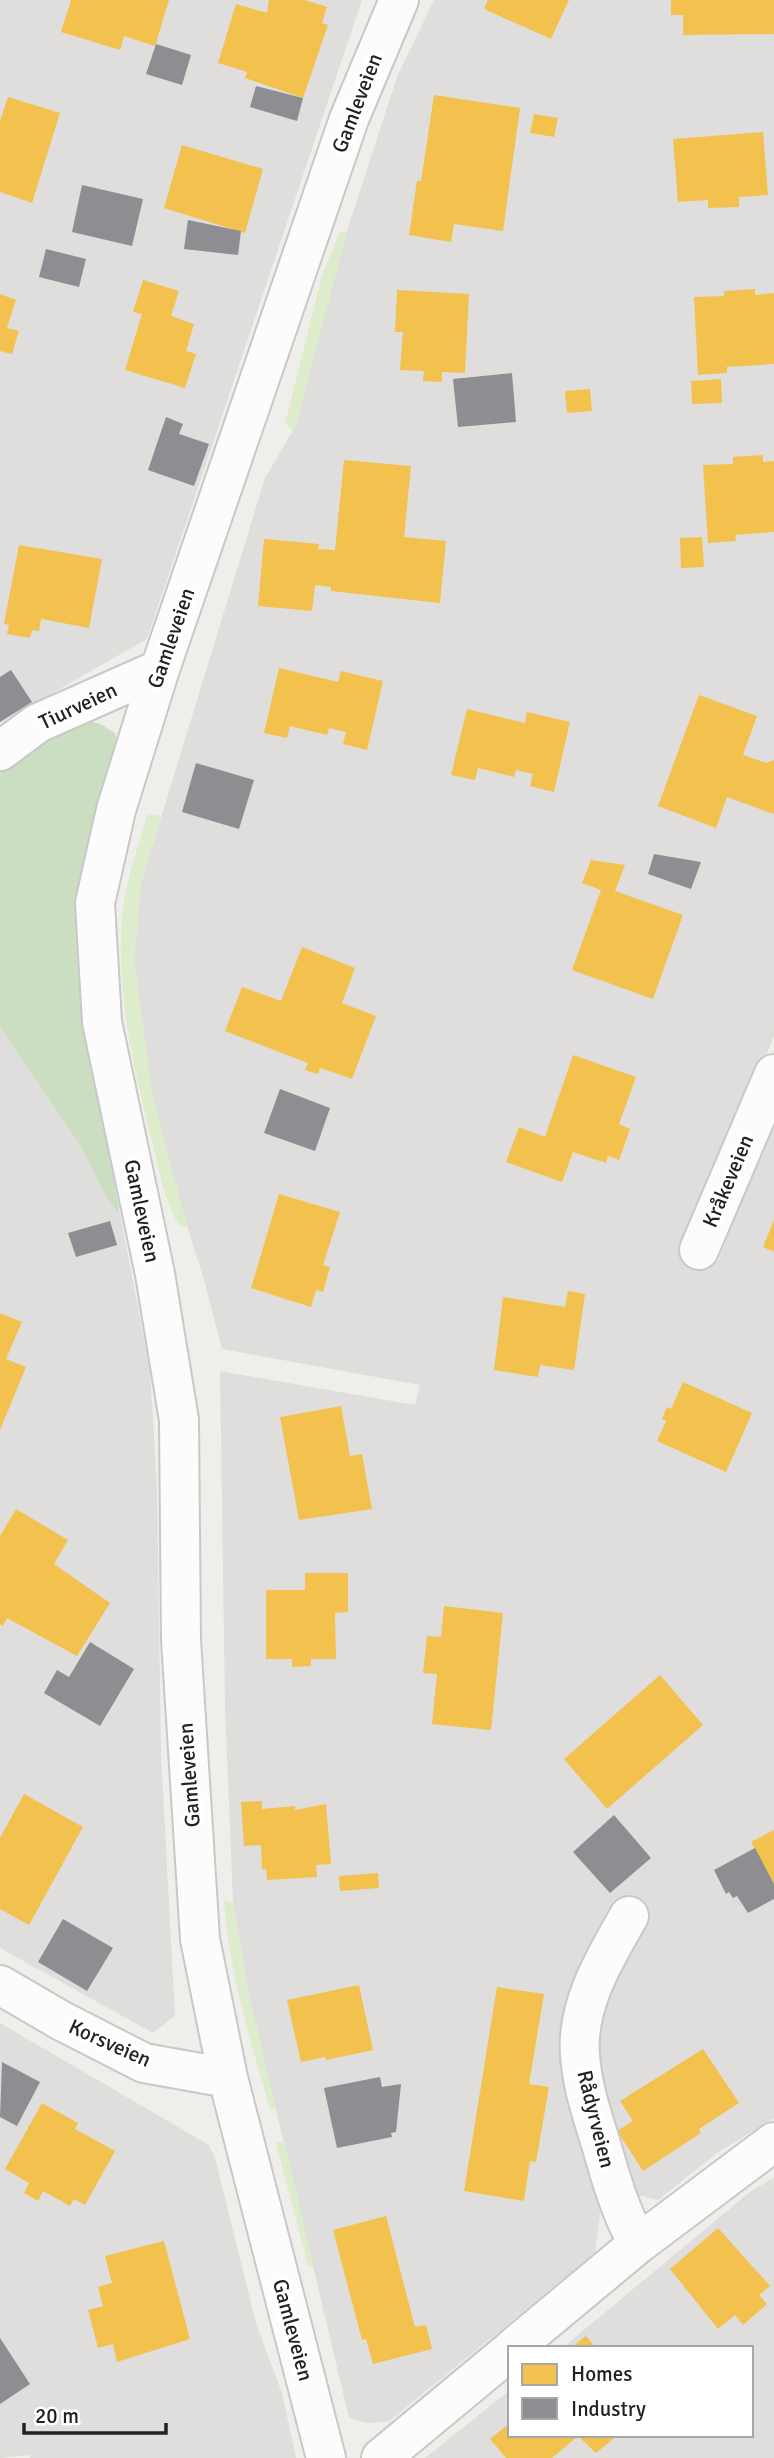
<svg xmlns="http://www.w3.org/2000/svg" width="774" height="2458" viewBox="0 0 774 2458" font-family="Signika,sans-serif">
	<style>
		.residential { fill: #dfdedc }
		.grass { fill: #ddeccb }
		.forest { fill: #cbdec1 }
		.homes { fill: #f2c14e }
		.industry { fill: #8d8d92 }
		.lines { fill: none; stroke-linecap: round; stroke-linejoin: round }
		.minor-casing { stroke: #c9c8c7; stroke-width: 42 }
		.minor { stroke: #fdfcfc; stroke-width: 38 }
		.labels { text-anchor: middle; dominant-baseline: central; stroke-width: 7; stroke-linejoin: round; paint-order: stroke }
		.street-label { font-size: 21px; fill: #222; stroke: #fff }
	</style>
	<rect width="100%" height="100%" fill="#f0eeeb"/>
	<path class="residential" d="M 0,0 L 362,0 L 147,639 L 0,723 Z
		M 434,0 L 774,0 L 774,1036 L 686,1246 L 718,1261 L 774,1119 L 774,2118 L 717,2153 L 658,2200 L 634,2194 L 604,2102 L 595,2029 L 618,1962 L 589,1944 L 574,1984 L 590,2170 L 601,2209 L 595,2253 L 388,2422 L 366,2423 L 349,2418 L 249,1996 L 233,1903 L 225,1706 L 220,1371 L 415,1405 L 420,1385 L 222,1349 L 203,1276 L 181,1208 L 151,1089 L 134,959 L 141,883 L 265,478 L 296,425 L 344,240 L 397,77 Z
		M 0,1027 L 80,1145 L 109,1202 L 120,1214 L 150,1370 L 157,1488 L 161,1753 L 175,2016 L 153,2033 L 0,1948 Z
		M 0,2023 L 209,2145 L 215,2158 L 256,2323 L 282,2393 L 296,2458 L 30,2458 L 29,2455 L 0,2458 Z
		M 774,2177 L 774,2458 L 425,2458 L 510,2390 L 510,2435 L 751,2435 L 751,2348 L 562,2348 L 750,2192 Z"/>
	<path class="grass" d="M 347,231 L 296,425 L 293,431 L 285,423 L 322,276 L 339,233 Z
		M 147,814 L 161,816 L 141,883 L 134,959 L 151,1089 L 187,1226 L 180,1227 C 164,1201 159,1170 152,1141 C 133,1065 114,986 123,908 C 127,877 139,845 147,814 Z
		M 224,1900 L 233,1903 L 249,1996 L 276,2109 L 270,2109 C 250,2040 229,1972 224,1900 Z
		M 284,2141 L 314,2268 L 308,2266 L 276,2143 Z"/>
	<path class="forest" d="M 75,717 L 100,724 L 115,733 L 120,755 L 83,1008 L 120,1214 L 109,1202 L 80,1145 L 0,1027 L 0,762 Z"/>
	<path class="homes" d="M 71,0 L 169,0 L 155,46 L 124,36 L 120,50 L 61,32 Z
		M 269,0 L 305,0 L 327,7 L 322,23 L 328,25 L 303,98 L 245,78 L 247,72 L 218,63 L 236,4 L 267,13 Z
		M 488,0 L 569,0 L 551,39 L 484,9 Z
		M 671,0 L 774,0 L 774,34 L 683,35 L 683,15 L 671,15 Z
		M 434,95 L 520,108 L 503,231 L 454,224 L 451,242 L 409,235 L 417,181 L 421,181 Z
		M 8,97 L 60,113 L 32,203 L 0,192 L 0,121 Z
		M 534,114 L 558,118 L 554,137 L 530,133 Z
		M 763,132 L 768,195 L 739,197 L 739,207 L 708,208 L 708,200 L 678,202 L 673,139 Z
		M 182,145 L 263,169 L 245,233 L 164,208 Z
		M 143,280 L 179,291 L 171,316 L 194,324 L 186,351 L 196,354 L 185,388 L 125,370 L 142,314 L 133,312 Z
		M 755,289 L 755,295 L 774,293 L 774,364 L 727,367 L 727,373 L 698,375 L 694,297 L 724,296 L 724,291 Z
		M 397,290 L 469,294 L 465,373 L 442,372 L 442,382 L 423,381 L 424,371 L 400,370 L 403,332 L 395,332 Z
		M 0,294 L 16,300 L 7,328 L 19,331 L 12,354 L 0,351 Z
		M 721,379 L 722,403 L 692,404 L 691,381 Z
		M 590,389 L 592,411 L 567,413 L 565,391 Z
		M 763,455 L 763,462 L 774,461 L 774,532 L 735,535 L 736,541 L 708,543 L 703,465 L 733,464 L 733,457 Z
		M 344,460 L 411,466 L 404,537 L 446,541 L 440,603 L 331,591 L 331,587 L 315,585 L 312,611 L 258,606 L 264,539 L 319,544 L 318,549 L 335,550 Z
		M 702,537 L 704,567 L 681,568 L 680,538 Z
		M 19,545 L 102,559 L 89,628 L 41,619 L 39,631 L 32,630 L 30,638 L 7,634 L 9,625 L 4,624 Z
		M 279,668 L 338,682 L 341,671 L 383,681 L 367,750 L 343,744 L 346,732 L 329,728 L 327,735 L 290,726 L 287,738 L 264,733 Z
		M 699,695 L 757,716 L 743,755 L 766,763 L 774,760 L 774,814 L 727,797 L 716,828 L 658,806 Z
		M 467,709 L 525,723 L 527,712 L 570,722 L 554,792 L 530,786 L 533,774 L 516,770 L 514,777 L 478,768 L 475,780 L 451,775 Z
		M 591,860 L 625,865 L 615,891 L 683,915 L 653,999 L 572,970 L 601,890 L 582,883 Z
		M 302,947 L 355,968 L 342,1003 L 376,1016 L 352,1079 L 320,1068 L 318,1074 L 305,1070 L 308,1063 L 225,1031 L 242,987 L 281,1001 Z
		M 573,1055 L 636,1077 L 619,1124 L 630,1129 L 619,1160 L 608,1156 L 606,1163 L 573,1152 L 562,1182 L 506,1162 L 519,1127 L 545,1137 Z
		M 279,1194 L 340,1212 L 323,1265 L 330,1267 L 323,1292 L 316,1290 L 311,1307 L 251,1288 Z
		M 774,1220 L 774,1252 L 763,1247 Z
		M 568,1291 L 585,1294 L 574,1370 L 540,1365 L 538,1377 L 494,1370 L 503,1297 L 565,1307 Z
		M 0,1313 L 22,1322 L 6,1359 L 26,1367 L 0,1430 Z
		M 683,1382 L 752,1413 L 726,1472 L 657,1441 L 666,1421 L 662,1419 L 667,1407 L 671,1409 Z
		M 341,1406 L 350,1456 L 362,1454 L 372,1509 L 299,1520 L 280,1417 Z
		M 16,1509 L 68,1540 L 54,1564 L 110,1603 L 77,1656 L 7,1618 L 3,1626 L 0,1624 L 0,1536 Z
		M 305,1573 L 348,1573 L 348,1612 L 335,1613 L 336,1659 L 311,1659 L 311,1666 L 292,1667 L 292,1659 L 266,1659 L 266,1590 L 305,1590 Z
		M 444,1606 L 503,1613 L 491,1730 L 432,1724 L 437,1674 L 423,1673 L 427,1636 L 441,1637 Z
		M 660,1675 L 703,1725 L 607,1809 L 564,1759 Z
		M 24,1794 L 83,1827 L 29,1925 L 0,1909 L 0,1838 Z
		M 262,1801 L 262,1809 L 295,1806 L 295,1810 L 326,1804 L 331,1864 L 316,1865 L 317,1877 L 267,1880 L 266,1869 L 262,1869 L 261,1845 L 244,1846 L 241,1802 Z
		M 774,1830 L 774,1884 L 751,1842 Z
		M 378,1873 L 379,1888 L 340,1891 L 339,1876 Z
		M 359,1985 L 373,2050 L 326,2060 L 325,2057 L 301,2062 L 287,2000 Z
		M 497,1987 L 544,1994 L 529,2084 L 549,2087 L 536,2162 L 530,2161 L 524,2201 L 464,2191 Z
		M 703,2049 L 739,2103 L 699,2129 L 701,2133 L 643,2171 L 617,2131 L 633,2121 L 620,2101 Z
		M 42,2103 L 78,2123 L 75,2129 L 115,2151 L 85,2205 L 74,2199 L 70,2206 L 43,2191 L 38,2201 L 24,2193 L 29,2183 L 5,2169 Z
		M 386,2216 L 415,2327 L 426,2325 L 432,2349 L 373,2364 L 366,2339 L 362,2340 L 333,2230 Z
		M 718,2228 L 770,2286 L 759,2295 L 767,2304 L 743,2325 L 735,2315 L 718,2329 L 670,2269 Z
		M 164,2241 L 190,2339 L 117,2362 L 113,2344 L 98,2348 L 88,2310 L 103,2306 L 98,2287 L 112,2283 L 105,2256 Z
		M 586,2336 L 596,2348 L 571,2348 Z
		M 510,2423 L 510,2435 L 618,2435 L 596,2453 L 578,2436 L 552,2458 L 506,2458 L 490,2439 Z"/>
	<path class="industry" d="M 156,44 L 191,55 L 182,85 L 146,74 Z
		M 256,86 L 303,98 L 297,121 L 250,107 Z
		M 82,185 L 143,199 L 132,246 L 72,232 Z
		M 188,220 L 241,231 L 238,255 L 184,249 Z
		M 46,249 L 86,259 L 79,287 L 39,277 Z
		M 512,373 L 516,422 L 458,427 L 453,379 Z
		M 166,417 L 183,424 L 179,434 L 209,444 L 194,486 L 148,470 Z
		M 11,670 L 32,702 L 0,722 L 0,677 Z
		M 196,763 L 254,780 L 239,829 L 182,812 Z
		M 654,854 L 701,862 L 691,889 L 648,874 Z
		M 280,1089 L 330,1108 L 315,1151 L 264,1133 Z
		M 110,1221 L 117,1245 L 76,1257 L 68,1233 Z
		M 90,1642 L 134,1669 L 100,1726 L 44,1693 L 57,1670 L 69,1677 Z
		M 614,1815 L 651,1858 L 610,1893 L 573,1852 Z
		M 755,1848 L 774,1884 L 774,1899 L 748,1913 L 737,1896 L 733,1898 L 729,1892 L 726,1894 L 714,1870 Z
		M 63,1919 L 113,1948 L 87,1991 L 38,1962 Z
		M 2,2062 L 40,2082 L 17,2126 L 0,2117 Z
		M 380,2077 L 382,2087 L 401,2084 L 396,2132 L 391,2133 L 392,2137 L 337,2148 L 324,2088 Z
		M 0,2338 L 30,2384 L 0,2404 Z"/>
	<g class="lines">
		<g class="minor-casing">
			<path id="minor" d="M 0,751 L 38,723 L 160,669
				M 699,1250 L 774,1074
				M 629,1916 C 605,1958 576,2005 580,2055 C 582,2086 592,2115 601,2144 C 611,2179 620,2211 638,2244
				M 0,1985 L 60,2020 L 144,2063 L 228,2078
				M 513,2348 L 638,2244 L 774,2142
				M 326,2458 L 228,2078 L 200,1939 L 181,1640 L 179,1420 L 155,1274 L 102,1022 L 95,903 L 116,810 L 160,669 L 349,119 L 399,0
				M 381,2458 L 510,2351"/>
		</g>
		<use href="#minor" class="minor"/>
	</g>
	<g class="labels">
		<g class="street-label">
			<text transform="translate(357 103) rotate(-69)">Gamleveien</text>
			<text transform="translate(171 638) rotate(-71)">Gamleveien</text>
			<text transform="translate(78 706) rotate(-25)">Tiurveien</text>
			<text transform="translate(728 1181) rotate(-67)">Kråkeveien</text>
			<text transform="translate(142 1211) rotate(78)">Gamleveien</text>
			<text transform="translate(189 1775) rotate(-94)">Gamleveien</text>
			<text transform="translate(110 2043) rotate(24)">Korsveien</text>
			<text transform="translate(596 2119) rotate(76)">Rådyrveien</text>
			<text transform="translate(293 2330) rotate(75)">Gamleveien</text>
		</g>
	</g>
	<rect x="508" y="2346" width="245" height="91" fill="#ffffff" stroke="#a7a7a7" stroke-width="2"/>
	<rect x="522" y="2364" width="35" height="21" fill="#f2c14e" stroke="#a7a7a7" stroke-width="2"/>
	<text x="571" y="2381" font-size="21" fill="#222222">Homes</text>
	<rect x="522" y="2398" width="35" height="21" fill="#8d8d92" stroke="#a7a7a7" stroke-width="2"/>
	<text x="571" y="2416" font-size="21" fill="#222222">Industry</text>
	<path d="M24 2423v10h142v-10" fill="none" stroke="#222222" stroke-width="3.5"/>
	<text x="35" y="2423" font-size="21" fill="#222222" stroke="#ffffff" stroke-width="5" paint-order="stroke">20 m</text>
</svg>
